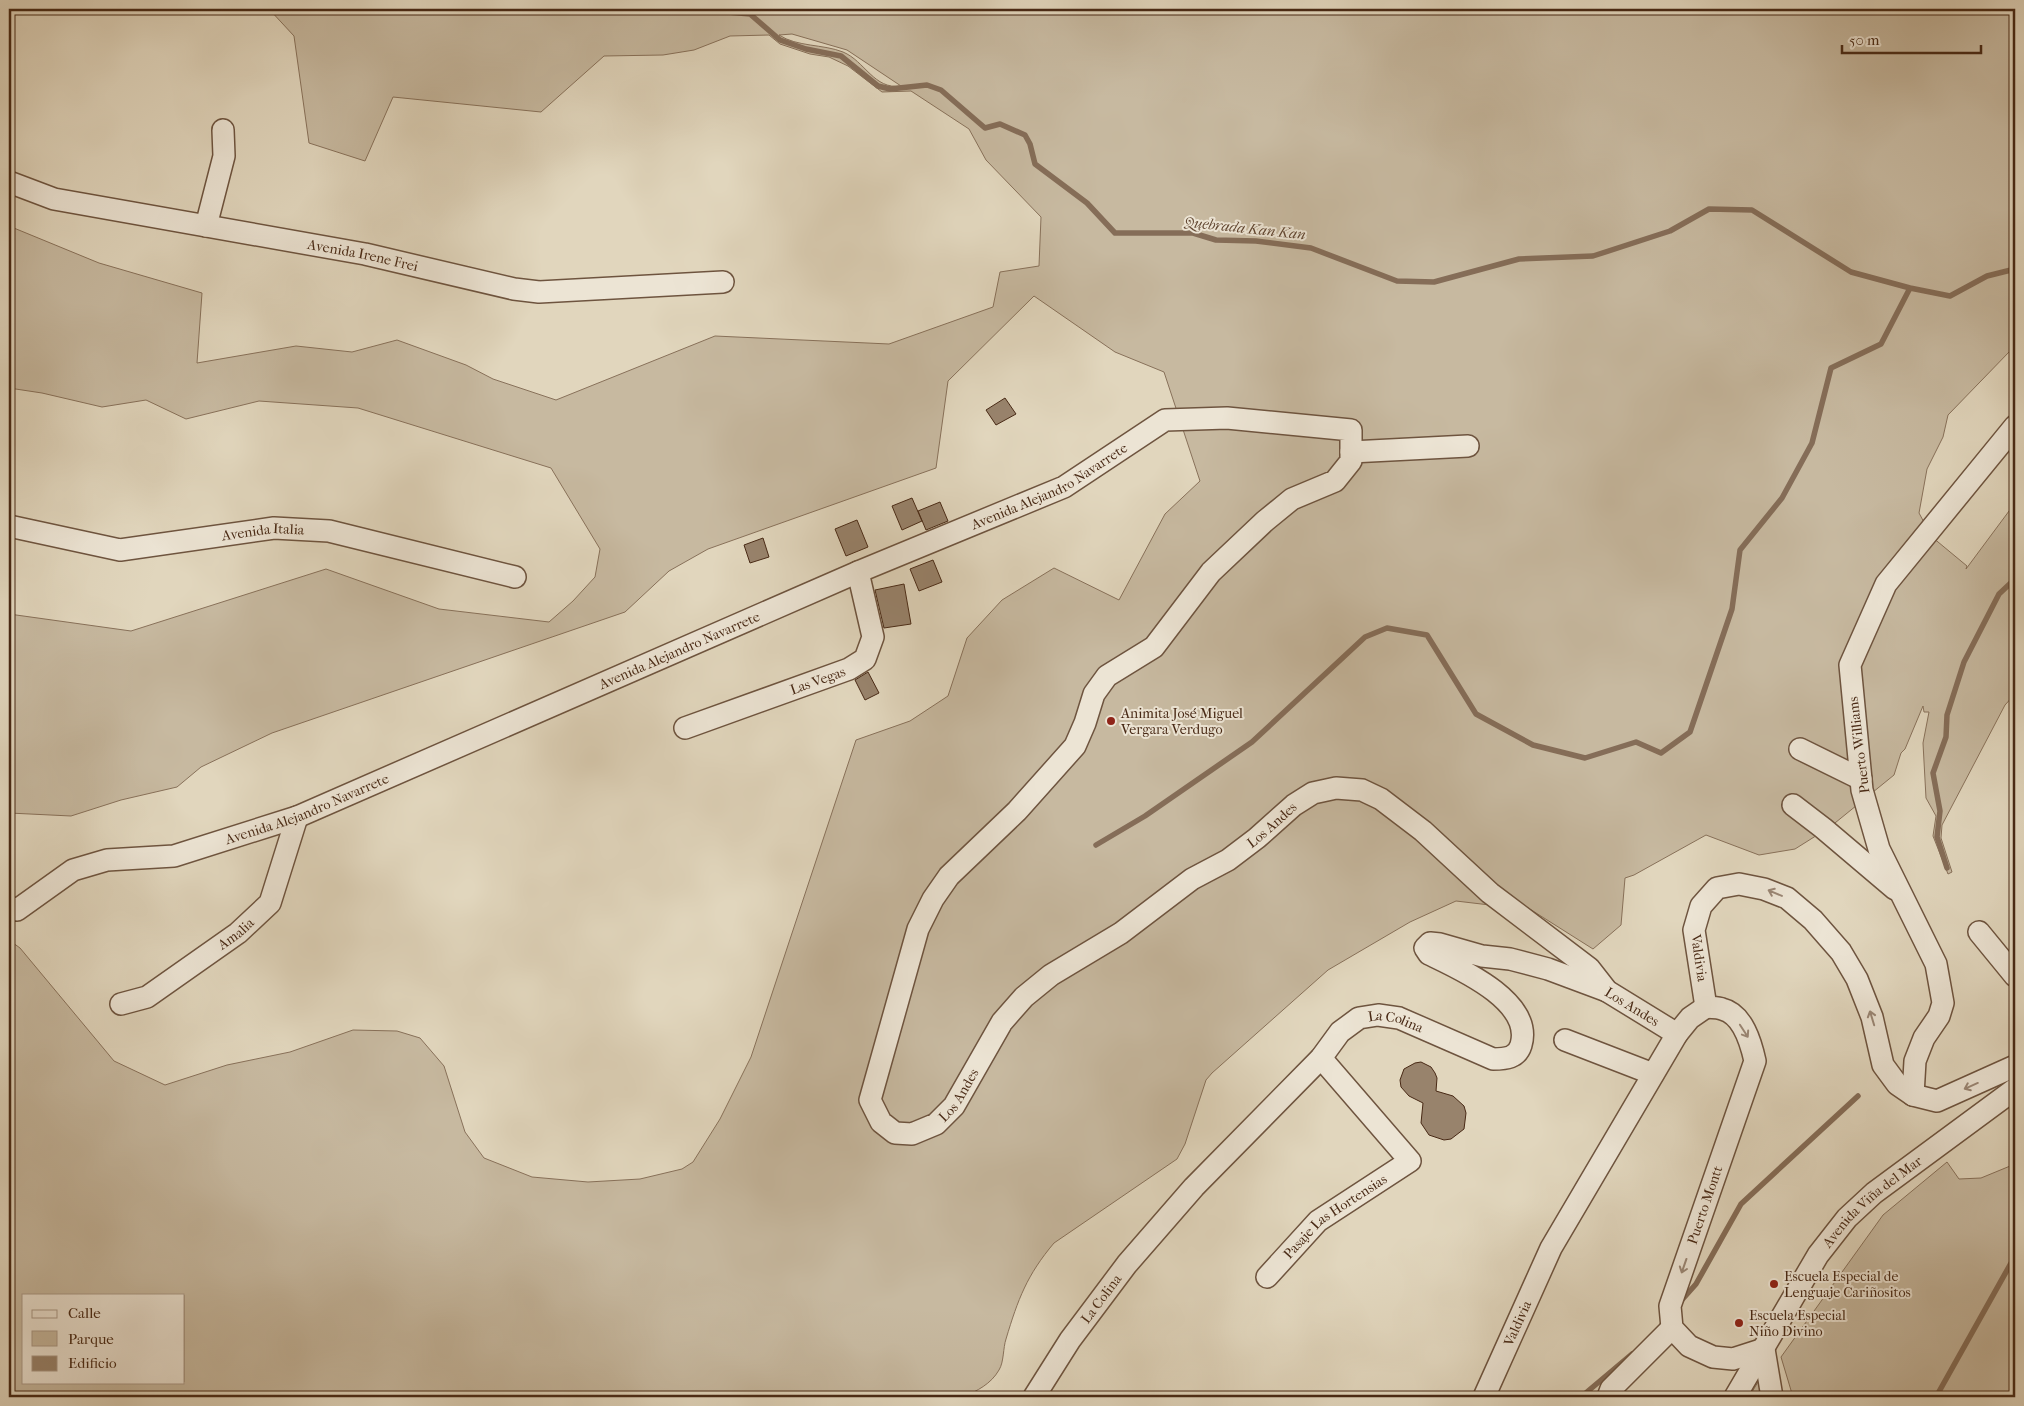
<svg xmlns="http://www.w3.org/2000/svg" width="2024" height="1406" viewBox="0 0 2024 1406" font-family="'IM FELL French Canon',serif">
	<style>
		.green { fill: #c7b9a0; stroke: #88715a; fill-rule: evenodd }
		.lines { fill: none; stroke-linecap: round; stroke-linejoin: round }
		.stream { stroke: #856d58; stroke-width: 5.5 }
		.building { fill: #98836c; stroke: #482915 }
		.minor-casing { stroke: #6e543f; stroke-width: 24 }
		.minor { stroke: #ece4d4; stroke-width: 21 }
		.oneway { stroke: #9a8674 }
		.poi-dot { fill: #8f2418; stroke: #ece4d4; stroke-width: 2 }
		.labels { text-anchor: middle; dominant-baseline: central; stroke-width: 4; stroke-linejoin: round; paint-order: stroke }
		.street-label { font-size: 14px; fill: #482915; stroke: #ece4d4 }
		.poi-label { font-size: 14px; fill: #482915; stroke: #ece4d4; text-anchor: start }
		.water-label { font-size: 15px; font-style: italic; fill: #614631; stroke: #ece4d4 }
	</style>
	<rect width="100%" height="100%" fill="#e1d6bd"/>
	<filter id="stains"><feTurbulence type="fractalNoise" baseFrequency=".004" numOctaves="4"/><feColorMatrix values="0 0 0 0 .2 0 0 0 0 .09 0 0 0 0 .02 0 0 0 .5 -.17"/></filter>
	<radialGradient id="worn" r=".72"><stop offset=".6" stop-color="#630" stop-opacity="0"/><stop offset="1" stop-color="#630" stop-opacity=".3"/></radialGradient>
	<path class="green" d="M 269,9 L 2015,9 L 2015,351 L 2010,351 L 1948,415 L 1943,437 L 1927,469 L 1919,513 L 1932,537 L 1967,566 L 1966,569 L 2015,503 L 2015,694 L 2005,705 L 1942,825 L 1941,838 L 1952,872 L 1948,874 L 1933,836 L 1936,816 L 1926,798 L 1923,743 L 1929,712 L 1924,712 L 1923,706 L 1905,749 L 1901,753 L 1894,775 L 1830,827 L 1795,849 L 1759,855 L 1706,835 L 1634,875 L 1625,878 L 1621,925 L 1593,949 L 1525,906 L 1515,908 L 1456,901 L 1410,922 L 1328,970 L 1212,1073 L 1206,1080 L 1185,1144 L 1177,1159 L 1054,1243 C 1027,1275 1018,1299 1006,1339 C 1003,1348 1004,1362 999,1370 C 991,1384 977,1391 963,1397 L 9,1397 L 9,940 L 20,948 L 114,1061 L 165,1085 L 227,1065 L 290,1052 L 353,1030 L 397,1031 L 420,1038 L 444,1066 L 465,1132 L 484,1158 L 532,1177 L 588,1182 L 640,1179 L 682,1169 L 693,1162 L 720,1119 L 751,1057 L 856,740 L 910,721 L 948,696 L 967,638 L 1002,600 L 1054,568 L 1119,600 L 1165,514 L 1200,481 L 1164,372 L 1115,352 L 1034,296 L 948,381 L 936,468 L 708,549 L 669,571 L 625,612 L 272,733 L 201,767 L 177,787 L 121,800 L 71,816 L 9,813 L 9,614 L 131,631 L 326,569 L 439,609 L 549,622 L 573,601 L 595,577 L 600,549 L 551,468 L 358,408 L 259,401 L 186,419 L 146,400 L 102,407 L 42,393 L 9,388 L 9,226 L 99,263 L 202,293 L 197,363 L 296,346 L 352,352 L 397,340 L 466,365 L 493,379 L 556,400 L 715,336 L 889,344 L 993,307 L 1000,272 L 1039,266 L 1041,217 L 986,160 L 969,129 L 911,91 L 882,92 L 848,66 L 829,57 L 810,54 L 780,44 L 769,35 L 730,36 L 694,50 L 663,55 L 604,56 L 541,112 L 393,97 L 365,161 L 309,143 L 294,36 ZM 792,34 L 847,50 L 901,86 C 874,90 865,61 843,52 C 823,44 797,47 779,35 ZM 24,1295 L 184,1295 L 184,1382 L 24,1382 Z
		M 1947,1162 L 1959,1179 L 1981,1178 L 2015,1164 L 2015,1397 L 1793,1397 L 1781,1357 L 1883,1215 Z
		M 1761,1377 L 1763,1397 L 1749,1397 Z"/>
	<g class="lines">
		<path class="stream" d="M 694,9 L 750,14 L 780,40 L 806,49 L 841,56 L 878,86 L 890,89 L 927,85 L 941,90 L 985,128 L 1000,124 L 1025,135 L 1030,144 L 1035,164 L 1087,203 L 1115,233 L 1193,233 L 1216,240 L 1256,241 L 1311,248 L 1397,281 L 1434,282 L 1519,259 L 1593,256 L 1670,231 L 1709,209 L 1752,210 L 1851,272 L 1910,288 L 1950,296 L 1987,276 L 2015,269
			M 1096,845 L 1145,816 L 1252,742 L 1365,637 L 1387,628 L 1427,635 L 1476,714 L 1533,745 L 1585,758 L 1636,742 L 1661,753 L 1690,732 L 1732,609 L 1740,550 L 1782,498 L 1812,443 L 1831,368 L 1881,344 L 1910,288
			M 1947,868 L 1937,837 L 1940,811 L 1933,773 L 1946,737 L 1947,715 L 1964,662 L 1999,594 L 2015,579
			M 1680,1302 L 1696,1284 L 1741,1204 L 1858,1096
			M 1581,1397 L 1632,1354
			M 1936,1397 L 2015,1256"/>
	</g>
	<path class="building" d="M 1005,398 L 1016,414 L 996,425 L 986,410 Z
		M 912,498 L 922,521 L 902,530 L 892,506 Z
		M 940,502 L 948,521 L 926,530 L 918,511 Z
		M 857,520 L 868,547 L 846,556 L 835,529 Z
		M 763,538 L 769,557 L 750,563 L 744,545 Z
		M 933,560 L 942,582 L 919,591 L 910,569 Z
		M 904,584 L 911,624 L 884,628 L 875,590 Z
		M 868,672 L 879,693 L 865,700 L 855,680 Z
		M 1421,1062 L 1431,1067 L 1435,1073 L 1437,1078 L 1436,1091 L 1453,1096 L 1464,1106 L 1466,1113 L 1464,1129 L 1451,1139 L 1444,1140 L 1429,1135 L 1421,1123 L 1423,1103 L 1409,1096 L 1401,1087 L 1400,1080 L 1404,1069 L 1415,1063 Z"/>
	<g class="lines">
		<g class="minor-casing">
			<g id="minor">
				<path id="s1" d="M 9,182 L 54,199 L 365,254 L 514,289 L 539,292 L 723,282"/>
				<path d="M 206,226 L 224,156 L 223,130"/>
				<path d="M 1351,452 L 1468,446"/>
				<path id="s2" d="M 9,526 L 120,550 L 274,528 L 329,531 L 515,577"/>
				<path id="s3" d="M 685,728 L 849,669 L 865,659 L 873,637 L 858,572"/>
				<path d="M 1800,749 L 1861,779"/>
				<path d="M 1793,805 L 1823,828 L 1895,889"/>
				<path id="s4" d="M 9,907 L 17,910 L 73,870 L 107,860 L 174,856 L 297,817 L 858,572 L 1064,487 L 1165,420 L 1227,418 L 1351,430 L 1351,461 L 1335,481 L 1292,499 L 1265,521 L 1211,572 L 1154,647 L 1107,676 L 1094,694 L 1085,723 L 1075,746 L 1017,811 L 949,876 L 933,899 L 918,929 L 870,1100 L 881,1122 L 895,1133 L 912,1134 L 936,1124 L 954,1106 L 1002,1022 L 1024,997 L 1051,975 L 1121,933 L 1192,879 L 1228,860 L 1257,838 L 1294,805 L 1313,793 L 1336,788 L 1362,790 L 1381,799 L 1423,831 L 1490,893 L 1589,968 L 1607,991 L 1677,1034"/>
				<path d="M 1979,932 L 2015,976"/>
				<path id="s5" d="M 121,1004 L 147,997 L 238,933 L 270,903 L 297,817"/>
				<path d="M 1706,1007 L 1694,930 L 1701,906 L 1717,888 L 1739,884 L 1764,889 L 1787,898 L 1813,920 L 1841,952 L 1857,979 L 1872,1017 L 1883,1065 L 1897,1084 L 1913,1095 L 1937,1101 L 2015,1066"/>
				<path d="M 1706,1007 C 1711,1008 1717,1007 1722,1009 C 1743,1014 1751,1043 1755,1061 L 1670,1306 L 1672,1328 L 1689,1346 L 1713,1357 L 1733,1359 L 1764,1349 L 1772,1397"/>
				<path d="M 1565,1040 L 1653,1074"/>
				<path d="M 1913,1095 L 1915,1061 L 1924,1038 L 1939,1016 L 1943,1003 L 1936,964 L 1879,849 L 1862,790 L 1850,665 L 1886,584 L 2015,426"/>
				<path id="s6" d="M 1267,1277 L 1318,1221 L 1410,1161 L 1321,1058"/>
				<path id="s7" d="M 1034,1397 L 1070,1340 L 1127,1264 L 1194,1187 L 1321,1058 L 1340,1032 L 1359,1018 L 1378,1015 L 1399,1018 L 1493,1059 C 1506,1059 1517,1058 1521,1045 C 1534,1001 1458,968 1429,954 L 1425,948 L 1430,943 L 1440,944 L 1482,956 L 1510,959 L 1548,969 L 1607,991"/>
				<path id="s8" d="M 1484,1397 L 1551,1248 L 1677,1034 L 1690,1018 L 1706,1007"/>
				<path d="M 1608,1397 L 1611,1389 L 1672,1328"/>
				<path id="s9" d="M 1735,1397 L 1818,1255 L 1847,1218 L 1874,1193 L 2015,1089"/>
			</g>
		</g>
		<use href="#minor" class="minor"/>
	</g>
	<defs><path id="oneway-shaft" d="M-6 0H5M1.5-3L5.5 0L1.5 3" fill="none" stroke-width="1.6" stroke-linecap="round" stroke-linejoin="round" transform="scale(1.25)"/></defs>
	<g class="oneway">
		<use href="#oneway-shaft" transform="translate(1775 893) rotate(-157)"/>
		<use href="#oneway-shaft" transform="translate(1872 1018) rotate(-107)"/>
		<use href="#oneway-shaft" transform="translate(1744 1031) rotate(57)"/>
		<use href="#oneway-shaft" transform="translate(1971 1086) rotate(156)"/>
		<use href="#oneway-shaft" transform="translate(1684 1266) rotate(109)"/>
	</g>
	<g class="poi-dot">
		<circle cx="1111" cy="721" r="5"/>
		<circle cx="1774" cy="1284" r="5"/>
		<circle cx="1739" cy="1323" r="5"/>
	</g>
	<g class="labels">
		<g class="street-label">
			<text stroke="none"><textPath href="#s1" startOffset="362">Avenida Irene Frei</textPath></text>
			<text stroke="none"><textPath href="#s4" startOffset="1131">Avenida Alejandro Navarrete</textPath></text>
			<text stroke="none"><textPath href="#s2" startOffset="258">Avenida Italia</textPath></text>
			<text stroke="none"><textPath href="#s4" startOffset="726">Avenida Alejandro Navarrete</textPath></text>
			<text stroke="none"><textPath href="#s3" startOffset="141">Las Vegas</textPath></text>
			<text transform="translate(1859 745) rotate(-97)">Puerto Williams</text>
			<text stroke="none"><textPath href="#s4" startOffset="321">Avenida Alejandro Navarrete</textPath></text>
			<text stroke="none"><textPath href="#s4" startOffset="2855">Los Andes</textPath></text>
			<text stroke="none"><textPath href="#s5" startOffset="136">Amalia</textPath></text>
			<text transform="translate(1699 958) rotate(82)">Valdivia</text>
			<text stroke="none"><textPath href="#s4" startOffset="3305">Los Andes</textPath></text>
			<text stroke="none"><textPath href="#s7" startOffset="539">La Colina</textPath></text>
			<text stroke="none"><textPath href="#s4" startOffset="2434">Los Andes</textPath></text>
			<text stroke="none"><textPath href="#s9" startOffset="241">Avenida Viña del Mar</textPath></text>
			<text transform="translate(1705 1205) rotate(-71)">Puerto Montt</text>
			<text stroke="none"><textPath href="#s6" startOffset="92">Pasaje Las Hortensias</textPath></text>
			<text stroke="none"><textPath href="#s7" startOffset="119">La Colina</textPath></text>
			<text stroke="none"><textPath href="#s8" startOffset="81">Valdivia</textPath></text>
		</g>
		<g class="poi-label">
			<text x="1121" y="713">Animita José Miguel<tspan x="1121" dy="16">Vergara Verdugo</tspan></text>
			<text x="1784" y="1276">Escuela Especial de<tspan x="1784" dy="16">Lenguaje Cariñositos</tspan></text>
			<text x="1749" y="1315">Escuela Especial<tspan x="1749" dy="16">Niño Divino</tspan></text>
		</g>
		<g class="water-label">
			<text transform="translate(1245 228) rotate(6)">Quebrada Kan Kan</text>
		</g>
	</g>
	<rect width="2024" height="1406" fill="none" stroke="#e1d6bd" stroke-width="30"/>
	<rect x="10" y="10" width="2004" height="1386" fill="none" stroke="#482915" stroke-width="2.5"/>
	<rect x="15" y="15" width="1994" height="1376" fill="none" stroke="#482915"/>
	<rect x="22" y="1294" width="162" height="90" fill="#ece4d4" stroke="#aa9988"/>
	<rect x="32" y="1310" width="25" height="8" fill="#ece4d4" stroke="#aa9988"/>
	<text x="68" y="1318" font-size="15" fill="#482915">Calle</text>
	<rect x="32" y="1331" width="25" height="15" fill="#c7b9a0" stroke="#aa9988"/>
	<text x="68" y="1344" font-size="15" fill="#482915">Parque</text>
	<rect x="32" y="1356" width="25" height="15" fill="#98836c" stroke="#aa9988"/>
	<text x="68" y="1368" font-size="15" fill="#482915">Edificio</text>
	<path d="M1842 45v8h139v-8" fill="none" stroke="#482915" stroke-width="2.5"/>
	<text x="1849" y="45" font-size="15" fill="#482915" stroke="#ece4d4" stroke-width="4" paint-order="stroke">50 m</text>
	<rect width="100%" height="100%" filter="url(#stains)"/>
	<rect width="100%" height="100%" fill="url(#worn)"/>
</svg>
